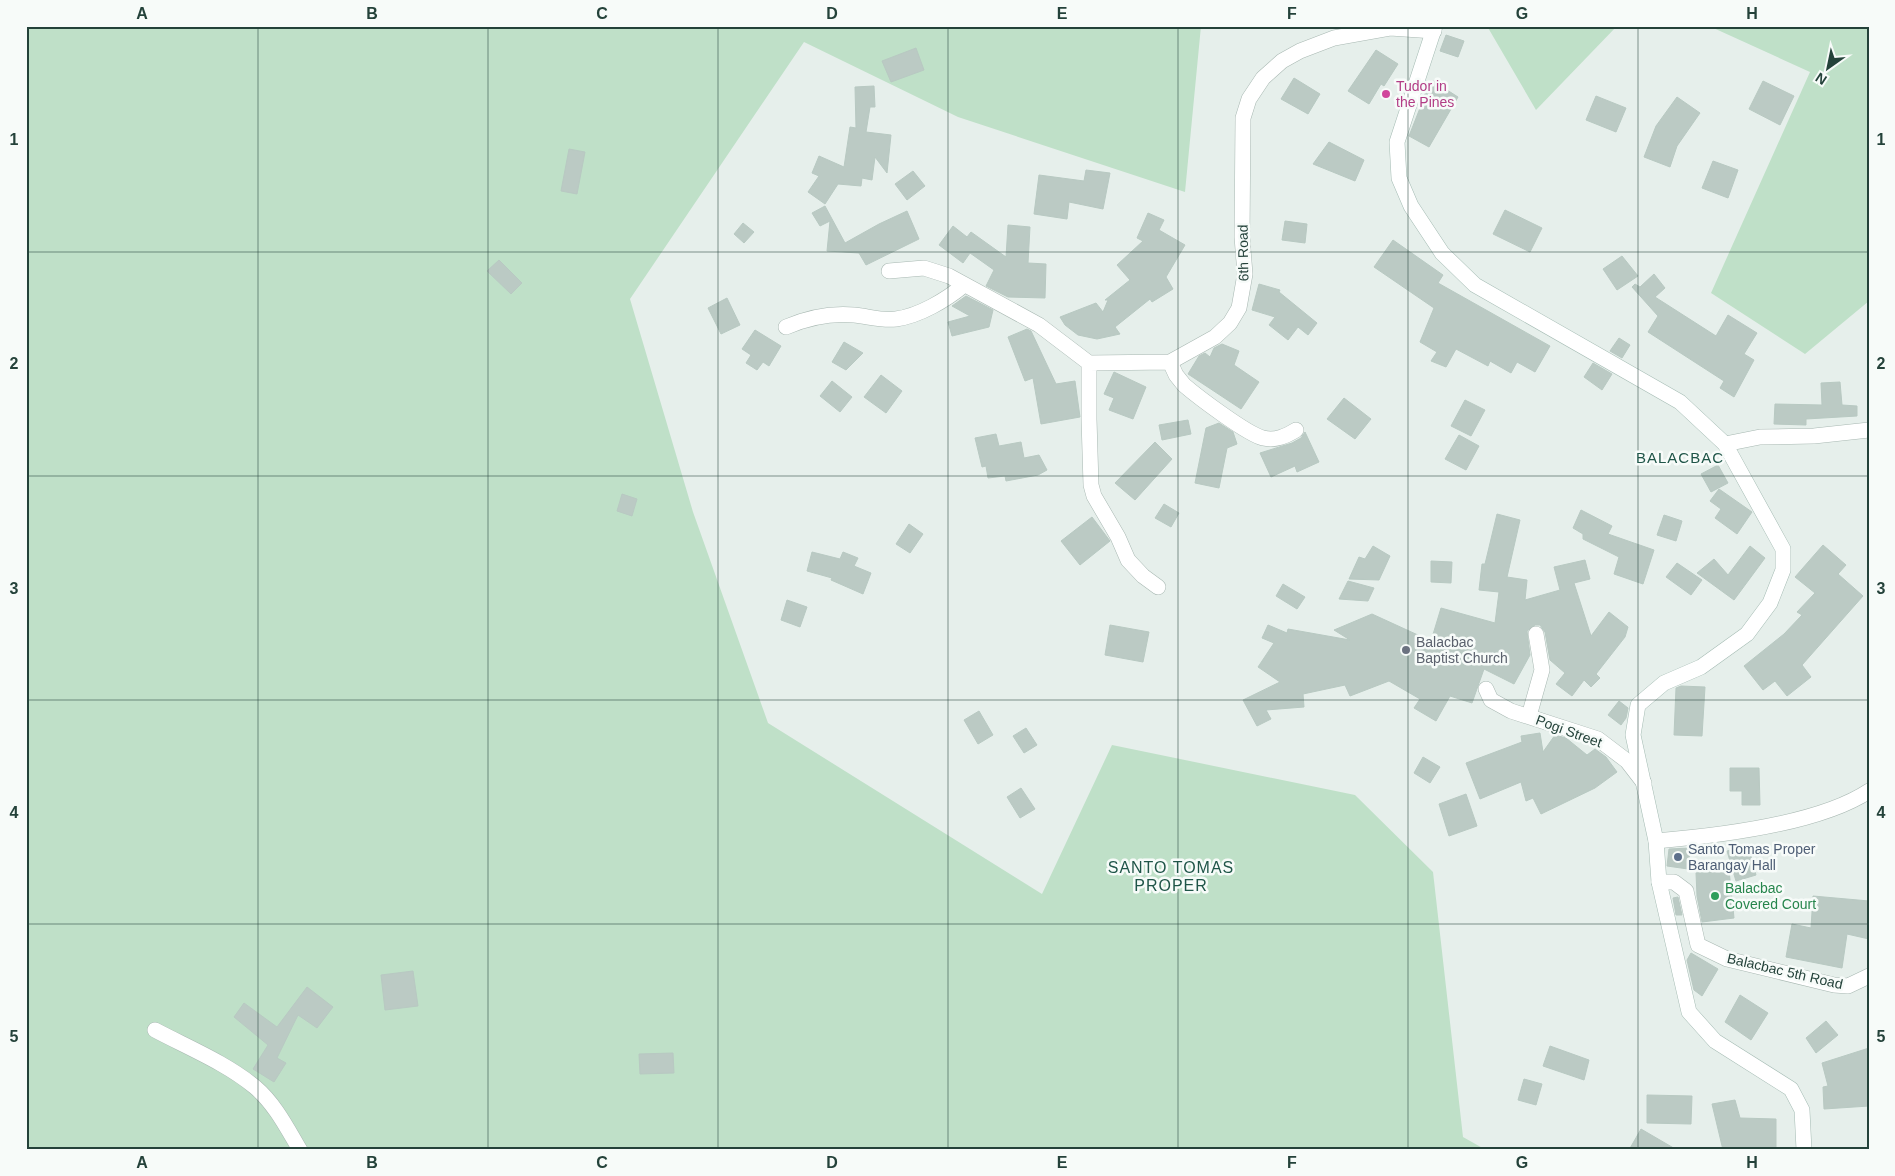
<svg xmlns="http://www.w3.org/2000/svg" width="1895" height="1176" viewBox="0 0 1895 1176" font-family="Arial,sans-serif">
	<style>
		.green { fill: #bfe0c8 }
		.building { fill: #bbcac4; stroke: #b8c9c2 }
		.lines { fill: none; stroke-linecap: round; stroke-linejoin: round }
		.street-casing { stroke: #a8b8b2; stroke-width: 16 }
		.secondary-casing { stroke: #a4bbb3; stroke-width: 16 }
		.street { stroke: #fff; stroke-width: 15 }
		.secondary { stroke: #fff; stroke-width: 15 }
		.grid { fill: none; stroke: #24423a; stroke-width: 1; stroke-opacity: 0.55 }
		.hotel-dot { fill: #d1479c; stroke: #f7fbf9; stroke-width: 2 }
		.worship-dot { fill: #6b7280; stroke: #f7fbf9; stroke-width: 2 }
		.service-dot { fill: #5c6f8a; stroke: #f7fbf9; stroke-width: 2 }
		.leisure-dot { fill: #2e9e5b; stroke: #f7fbf9; stroke-width: 2 }
		.labels { text-anchor: middle; dominant-baseline: central; stroke-width: 5; stroke-linejoin: round; paint-order: stroke }
		.hotel-label { font-size: 14px; fill: #b23c85; stroke: #f7fbf9; text-anchor: start }
		.street-label { font-size: 14px; fill: #24423a; stroke: #f7fbf9 }
		.worship-label { font-size: 14px; fill: #5b616d; stroke: #f7fbf9; text-anchor: start }
		.service-label { font-size: 14px; fill: #4e5e75; stroke: #f7fbf9; text-anchor: start }
		.leisure-label { font-size: 14px; fill: #27864d; stroke: #f7fbf9; text-anchor: start }
		.neighbourhood-label { font-size: 15px; letter-spacing: 1px; fill: #1f5548; stroke: #f7fbf9 }
		.quarter-label { font-size: 16px; letter-spacing: 1px; fill: #1f5548; stroke: #f7fbf9 }
		.neatline { fill: none; stroke: #24423a; stroke-width: 2 }
		.grid-label { font-size: 16px; text-anchor: middle; font-weight: bold; fill: #24423a }
	</style>
	<rect width="100%" height="100%" fill="#e6efeb"/>
	<path class="green" d="M 26,26 L 1201,26 L 1185,192 L 958,117 L 804,42 L 630,299 L 693,512 L 768,723 L 1042,894 L 1112,745 L 1355,795 L 1433,872 L 1463,1137 L 1486,1150 L 26,1150 Z
		M 1487,26 L 1617,26 L 1536,110 Z
		M 1709,26 L 1869,26 L 1869,301 L 1805,354 L 1711,293 L 1810,72 Z"/>
	<path class="building" d="M 1446,35 L 1464,41 L 1458,57 L 1440,51 Z
		M 916,48 L 924,70 L 891,82 L 882,61 Z
		M 1376,50 L 1398,64 L 1384,86 L 1381,84 L 1369,104 L 1348,91 Z
		M 1294,78 L 1320,94 L 1308,114 L 1281,99 Z
		M 1433,81 L 1458,97 L 1429,147 L 1409,136 L 1422,103 L 1420,102 Z
		M 1763,81 L 1794,96 L 1780,125 L 1749,109 Z
		M 874,86 L 875,107 L 870,107 L 866,132 L 891,135 L 887,173 L 875,157 L 872,180 L 862,178 L 861,186 L 838,184 L 825,204 L 808,192 L 819,176 L 812,173 L 819,156 L 844,167 L 850,127 L 856,128 L 855,87 Z
		M 1596,96 L 1626,108 L 1616,132 L 1586,120 Z
		M 1677,97 L 1700,113 L 1677,146 L 1670,167 L 1644,157 L 1656,126 Z
		M 1329,142 L 1364,160 L 1355,181 L 1313,164 Z
		M 569,149 L 585,152 L 577,194 L 561,191 Z
		M 1713,161 L 1738,170 L 1728,198 L 1702,188 Z
		M 1086,170 L 1110,173 L 1103,209 L 1069,202 L 1067,219 L 1034,214 L 1039,175 L 1084,181 Z
		M 913,171 L 925,186 L 907,200 L 895,184 Z
		M 825,206 L 845,243 L 879,224 L 907,211 L 919,239 L 866,265 L 859,253 L 827,251 L 830,221 L 820,226 L 812,213 Z
		M 1505,210 L 1542,228 L 1530,252 L 1493,234 Z
		M 1148,213 L 1164,220 L 1159,230 L 1185,245 L 1166,277 L 1173,289 L 1152,302 L 1150,299 L 1115,327 L 1120,334 L 1097,339 L 1078,335 L 1065,325 L 1060,317 L 1096,303 L 1103,312 L 1108,300 L 1105,300 L 1130,280 L 1117,265 L 1143,241 L 1137,238 Z
		M 1285,221 L 1307,224 L 1305,243 L 1282,240 Z
		M 743,223 L 754,232 L 744,243 L 734,234 Z
		M 1008,225 L 1030,227 L 1028,263 L 1046,264 L 1045,298 L 1008,297 L 986,286 L 994,270 L 970,253 L 963,263 L 939,245 L 953,226 L 967,237 L 971,232 L 1006,257 Z
		M 1393,240 L 1443,275 L 1438,283 L 1550,346 L 1535,372 L 1517,362 L 1511,373 L 1490,361 L 1488,366 L 1456,349 L 1446,367 L 1431,361 L 1437,352 L 1420,342 L 1434,308 L 1374,267 Z
		M 1622,256 L 1638,276 L 1617,290 L 1603,269 Z
		M 499,260 L 522,283 L 511,294 L 487,271 Z
		M 1654,274 L 1665,288 L 1655,297 L 1716,336 L 1728,315 L 1757,333 L 1744,354 L 1754,360 L 1734,397 L 1720,388 L 1724,381 L 1648,332 L 1658,316 L 1632,287 L 1635,284 L 1640,287 Z
		M 1259,284 L 1280,290 L 1279,292 L 1317,323 L 1308,335 L 1298,327 L 1288,340 L 1269,325 L 1275,317 L 1252,310 Z
		M 966,296 L 993,310 L 989,327 L 952,336 L 948,322 L 970,316 L 952,306 Z
		M 727,298 L 740,325 L 721,334 L 708,308 Z
		M 1027,329 L 1031,331 L 1056,384 L 1075,381 L 1080,417 L 1041,424 L 1033,378 L 1025,381 L 1008,337 Z
		M 755,330 L 781,346 L 769,366 L 763,362 L 757,370 L 746,363 L 751,355 L 742,349 Z
		M 1619,338 L 1630,345 L 1622,358 L 1610,351 Z
		M 844,342 L 863,353 L 846,370 L 832,362 Z
		M 1222,344 L 1239,351 L 1234,365 L 1259,382 L 1241,409 L 1188,374 L 1199,356 L 1205,353 L 1210,357 L 1214,348 Z
		M 1593,363 L 1612,374 L 1602,390 L 1584,377 Z
		M 1114,372 L 1146,387 L 1133,419 L 1109,410 L 1114,398 L 1104,394 Z
		M 881,375 L 902,391 L 886,413 L 864,397 Z
		M 832,381 L 852,397 L 840,412 L 820,396 Z
		M 1840,382 L 1842,405 L 1857,406 L 1857,416 L 1806,419 L 1806,425 L 1774,424 L 1775,404 L 1822,405 L 1821,383 Z
		M 1344,398 L 1371,419 L 1355,439 L 1327,419 Z
		M 1465,400 L 1485,410 L 1471,436 L 1451,426 Z
		M 1188,420 L 1191,434 L 1162,440 L 1159,425 Z
		M 1219,423 L 1233,432 L 1237,444 L 1227,448 L 1219,488 L 1195,483 L 1206,428 Z
		M 1305,432 L 1319,462 L 1297,472 L 1295,466 L 1271,477 L 1260,453 L 1292,443 L 1301,438 Z
		M 996,434 L 999,446 L 1021,442 L 1024,458 L 1039,455 L 1047,470 L 1038,475 L 1006,481 L 1005,476 L 988,478 L 986,466 L 982,467 L 975,438 Z
		M 1459,435 L 1479,446 L 1466,470 L 1445,459 Z
		M 1155,442 L 1172,459 L 1135,500 L 1115,483 Z
		M 1718,465 L 1728,483 L 1711,492 L 1701,474 Z
		M 1719,489 L 1752,512 L 1737,534 L 1715,518 L 1721,509 L 1710,501 Z
		M 622,494 L 637,499 L 632,516 L 617,511 Z
		M 1164,504 L 1179,513 L 1171,527 L 1155,518 Z
		M 1581,510 L 1612,526 L 1608,534 L 1654,550 L 1643,584 L 1614,574 L 1619,557 L 1583,539 L 1583,534 L 1573,528 Z
		M 1497,514 L 1520,520 L 1507,577 L 1527,580 L 1525,600 L 1560,590 L 1554,567 L 1585,560 L 1590,579 L 1574,583 L 1591,636 L 1609,612 L 1628,627 L 1625,637 L 1596,674 L 1600,678 L 1591,687 L 1584,680 L 1572,696 L 1556,684 L 1565,673 L 1550,660 L 1545,632 L 1540,625 L 1535,625 L 1527,631 L 1530,655 L 1514,684 L 1484,669 L 1472,703 L 1450,696 L 1436,721 L 1414,708 L 1420,699 L 1389,681 L 1350,696 L 1345,685 L 1303,694 L 1304,707 L 1266,710 L 1271,719 L 1257,726 L 1243,700 L 1280,682 L 1258,667 L 1274,643 L 1262,638 L 1268,625 L 1287,633 L 1288,629 L 1350,640 L 1334,630 L 1372,614 L 1431,641 L 1441,608 L 1495,623 L 1499,592 L 1479,590 L 1482,564 L 1485,564 Z
		M 1664,515 L 1682,521 L 1676,541 L 1657,535 Z
		M 1092,517 L 1110,541 L 1080,565 L 1061,541 Z
		M 909,524 L 923,534 L 910,553 L 896,544 Z
		M 1823,545 L 1846,565 L 1838,574 L 1863,596 L 1802,665 L 1811,677 L 1787,696 L 1775,681 L 1763,690 L 1744,666 L 1784,634 L 1802,615 L 1797,612 L 1815,593 L 1795,577 Z
		M 1373,546 L 1390,556 L 1379,580 L 1349,579 L 1359,557 L 1365,559 Z
		M 1750,546 L 1765,558 L 1734,600 L 1697,573 L 1714,559 L 1728,575 Z
		M 812,552 L 840,559 L 843,552 L 858,558 L 854,566 L 871,573 L 863,594 L 831,580 L 832,578 L 807,571 Z
		M 1431,561 L 1452,562 L 1451,583 L 1431,582 Z
		M 1677,563 L 1702,580 L 1691,595 L 1666,577 Z
		M 1348,581 L 1374,588 L 1368,601 L 1339,599 Z
		M 1283,584 L 1305,597 L 1297,609 L 1276,596 Z
		M 787,600 L 807,607 L 800,627 L 781,620 Z
		M 1110,625 L 1149,632 L 1143,662 L 1105,655 Z
		M 1681,686 L 1705,687 L 1702,736 L 1674,735 L 1676,688 Z
		M 1619,701 L 1628,708 L 1626,718 L 1621,725 L 1608,715 Z
		M 979,711 L 993,735 L 978,744 L 964,720 Z
		M 1026,728 L 1037,745 L 1024,753 L 1013,736 Z
		M 1540,733 L 1543,752 L 1555,735 L 1566,738 L 1587,755 L 1595,749 L 1606,757 L 1617,772 L 1595,788 L 1541,814 L 1533,798 L 1526,801 L 1521,782 L 1480,799 L 1466,763 L 1522,742 L 1521,736 Z
		M 1423,757 L 1440,767 L 1430,783 L 1414,773 Z
		M 1730,768 L 1759,768 L 1760,805 L 1742,805 L 1742,791 L 1730,791 Z
		M 1021,788 L 1035,809 L 1020,818 L 1007,797 Z
		M 1466,794 L 1477,826 L 1449,836 L 1439,804 Z
		M 1748,845 L 1756,875 L 1736,881 L 1727,851 Z
		M 1690,848 L 1688,869 L 1667,866 L 1669,849 Z
		M 1729,870 L 1734,918 L 1702,922 L 1697,896 L 1696,873 Z
		M 1813,896 L 1869,901 L 1869,939 L 1847,934 L 1842,968 L 1786,957 L 1792,924 L 1811,928 Z
		M 1678,897 L 1682,915 L 1676,915 L 1673,898 Z
		M 1691,953 L 1718,969 L 1702,996 L 1694,990 L 1687,960 Z
		M 413,971 L 418,1006 L 385,1010 L 381,975 Z
		M 307,987 L 333,1007 L 317,1028 L 298,1015 L 277,1058 L 286,1063 L 274,1082 L 253,1069 L 268,1045 L 234,1017 L 244,1003 L 277,1027 Z
		M 1740,995 L 1768,1013 L 1751,1040 L 1725,1022 Z
		M 1826,1021 L 1838,1035 L 1816,1053 L 1806,1038 Z
		M 1550,1046 L 1589,1060 L 1584,1080 L 1543,1066 Z
		M 1869,1048 L 1869,1106 L 1824,1109 L 1823,1087 L 1828,1086 L 1822,1063 Z
		M 673,1053 L 674,1073 L 640,1074 L 639,1054 Z
		M 1524,1079 L 1542,1084 L 1536,1105 L 1518,1100 Z
		M 1647,1095 L 1692,1096 L 1691,1124 L 1647,1123 Z
		M 1735,1100 L 1740,1118 L 1776,1119 L 1776,1150 L 1723,1150 L 1712,1104 Z
		M 1641,1129 L 1677,1150 L 1629,1150 Z"/>
	<g class="lines">
		<g class="street-casing">
			<path id="street" d="M 889,271 L 924,268 L 949,276 L 1039,325 L 1089,363 L 1170,362 L 1215,337 L 1230,323 L 1239,308 L 1245,274 L 1242,237 L 1243,118 L 1249,99 L 1263,78 L 1282,61 L 1300,51 L 1334,38 L 1390,28 L 1434,31
				M 786,327 C 807,318 831,313 854,315 C 867,316 882,321 896,319 C 919,316 946,300 964,285
				M 1170,362 L 1176,375 L 1184,385 C 1198,397 1247,434 1263,438 C 1276,441 1286,436 1296,430
				M 1089,363 L 1089,419 L 1091,485 L 1094,496 L 1118,537 L 1128,560 L 1143,576 L 1158,587
				M 1725,444 L 1760,437 L 1814,436 L 1869,430
				M 1486,689 L 1491,700 L 1511,711 L 1598,739 L 1627,761 L 1644,783
				M 1529,716 L 1542,670 L 1536,634
				M 1656,841 C 1716,836 1819,824 1869,791
				M 1659,882 L 1674,882 L 1686,891 L 1698,945 L 1727,959 L 1834,985 L 1848,986 L 1869,976
				M 155,1030 C 189,1048 226,1063 255,1087 C 275,1104 287,1128 300,1150"/>
		</g>
		<g class="secondary-casing">
			<path id="secondary" d="M 1435,26 L 1397,142 L 1399,178 L 1411,206 L 1442,253 L 1475,285 L 1680,402 L 1725,444 L 1783,549 L 1783,570 L 1770,603 L 1747,634 L 1701,667 L 1664,683 L 1638,705 L 1633,735 L 1656,841 L 1659,882 L 1689,1012 L 1715,1041 L 1791,1089 L 1802,1110 L 1804,1150"/>
		</g>
		<use href="#street" class="street"/>
		<use href="#secondary" class="secondary"/>
	</g>
	<path class="grid" d="M 258,26 L 258,1150M 488,26 L 488,1150M 718,26 L 718,1150M 948,26 L 948,1150M 1178,26 L 1178,1150M 1408,26 L 1408,1150M 1638,26 L 1638,1150M 26,252 L 1869,252M 26,476 L 1869,476M 26,700 L 1869,700M 26,924 L 1869,924"/>
	<circle class="hotel-dot" cx="1386" cy="94" r="5"/>
	<circle class="worship-dot" cx="1406" cy="650" r="5"/>
	<circle class="service-dot" cx="1678" cy="857" r="5"/>
	<circle class="leisure-dot" cx="1715" cy="896" r="5"/>
	<g class="labels">
		<g class="hotel-label">
			<text x="1396" y="86">Tudor in<tspan x="1396" dy="16">the Pines</tspan></text>
		</g>
		<g class="street-label">
			<text transform="translate(1243 253) rotate(-91)">6th Road</text>
			<text transform="translate(1569 731) rotate(20)">Pogi Street</text>
			<text transform="translate(1785 971) rotate(13)">Balacbac 5th Road</text>
		</g>
		<g class="worship-label">
			<text x="1416" y="642">Balacbac<tspan x="1416" dy="16">Baptist Church</tspan></text>
		</g>
		<g class="service-label">
			<text x="1688" y="849">Santo Tomas Proper<tspan x="1688" dy="16">Barangay Hall</tspan></text>
		</g>
		<g class="leisure-label">
			<text x="1725" y="888">Balacbac<tspan x="1725" dy="16">Covered Court</tspan></text>
		</g>
		<g class="neighbourhood-label">
			<text x="1680" y="457">BALACBAC</text>
		</g>
		<g class="quarter-label">
			<text x="1171" y="867">SANTO TOMAS<tspan x="1171" dy="18">PROPER</tspan></text>
		</g>
	</g>
	<rect width="1895" height="1176" fill="none" stroke="#f7fbf9" stroke-width="55"/>
	<g transform="translate(1828 68) rotate(213)" stroke="#f7fbf9" stroke-width="4" paint-order="stroke">
	<path d="M0-4L9 19L0 12L-9 19Z" fill="#24423a"/>
	<text y="-8" font-size="14" font-weight="bold" text-anchor="middle" fill="#24423a">N</text>
	</g>
	<rect x="28" y="28" width="1840" height="1120" class="neatline"/>
	<g class="grid-label">
		<text x="142" y="19">A</text>
		<text x="372" y="19">B</text>
		<text x="602" y="19">C</text>
		<text x="832" y="19">D</text>
		<text x="1062" y="19">E</text>
		<text x="1292" y="19">F</text>
		<text x="1522" y="19">G</text>
		<text x="1752" y="19">H</text>
		<text x="14" y="145">1</text>
		<text x="1881" y="145">1</text>
		<text x="14" y="369">2</text>
		<text x="1881" y="369">2</text>
		<text x="14" y="594">3</text>
		<text x="1881" y="594">3</text>
		<text x="14" y="818">4</text>
		<text x="1881" y="818">4</text>
		<text x="14" y="1042">5</text>
		<text x="1881" y="1042">5</text>
		<text x="142" y="1168">A</text>
		<text x="372" y="1168">B</text>
		<text x="602" y="1168">C</text>
		<text x="832" y="1168">D</text>
		<text x="1062" y="1168">E</text>
		<text x="1292" y="1168">F</text>
		<text x="1522" y="1168">G</text>
		<text x="1752" y="1168">H</text>
	</g>
</svg>
